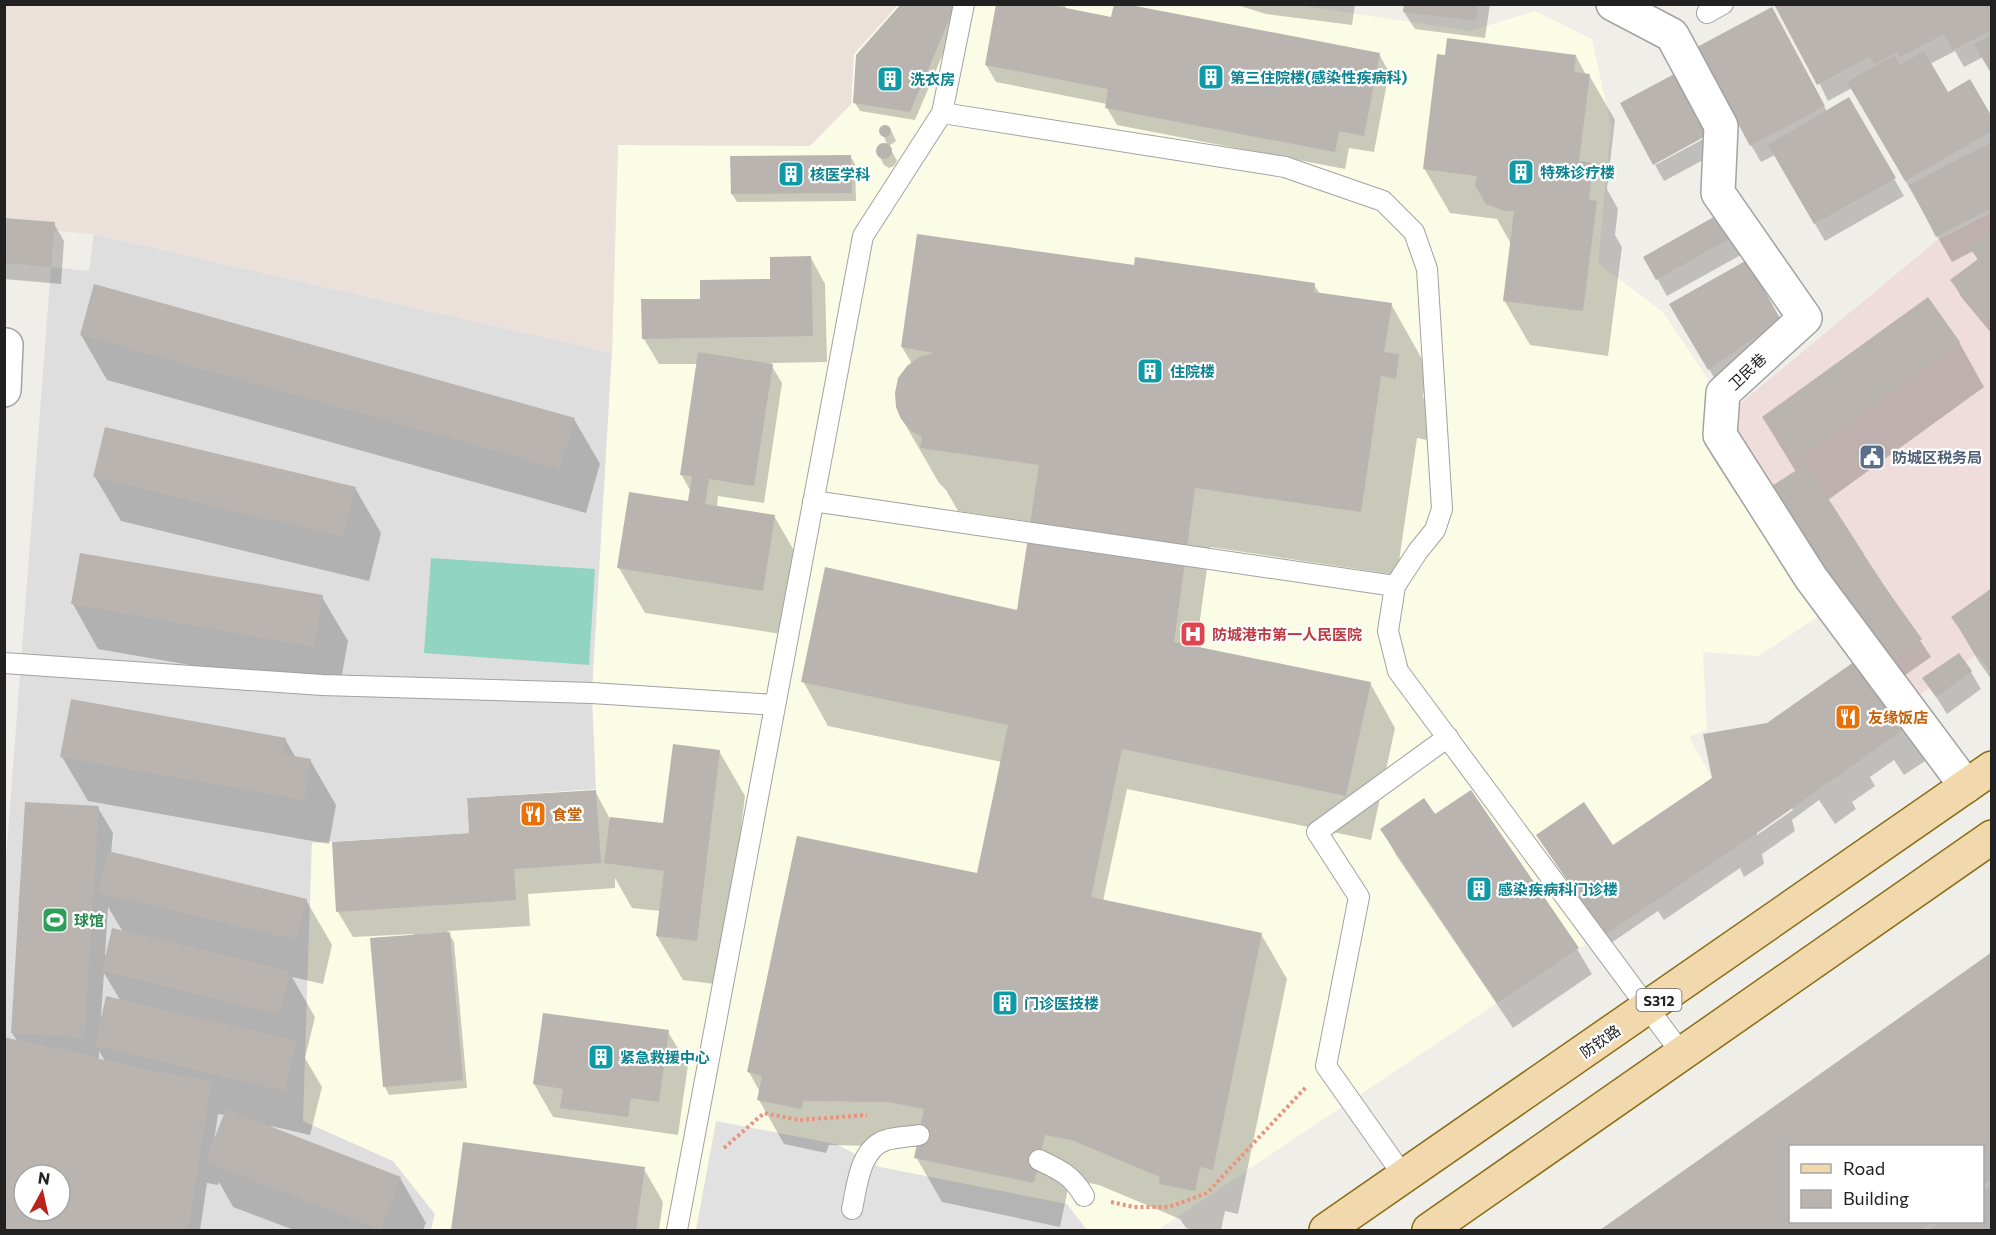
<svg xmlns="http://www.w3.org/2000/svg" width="1996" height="1235" viewBox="0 0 1996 1235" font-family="Commissioner,'Noto Sans SC',sans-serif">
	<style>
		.residential { fill: #dfdede }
		.commercial { fill: #eeddda }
		.education { fill: #fafce6 }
		.military { fill: #ece0da }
		.pitch { fill: #91d5c0 }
		.parking { fill: #e1e1e1 }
		.shadow { fill: #0003; fill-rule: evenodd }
		.building { fill: #b9b4af; fill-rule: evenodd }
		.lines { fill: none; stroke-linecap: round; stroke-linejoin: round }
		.lane-casing { stroke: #a2a2a2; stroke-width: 22 }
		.street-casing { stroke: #a2a2a2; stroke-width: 36 }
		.primary-casing { stroke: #8b6d13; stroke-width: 36 }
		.path { stroke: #ea9380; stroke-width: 4; stroke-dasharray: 3 3; stroke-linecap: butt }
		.lane { stroke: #fff; stroke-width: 20 }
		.street { stroke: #fff; stroke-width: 33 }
		.primary { stroke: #f1d9ad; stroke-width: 33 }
		.labels { text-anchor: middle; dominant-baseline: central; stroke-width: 4.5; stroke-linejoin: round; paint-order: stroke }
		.shield { fill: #fff; stroke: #646464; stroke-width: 1.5 }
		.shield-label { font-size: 14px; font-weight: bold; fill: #212121 }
		.culture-label { font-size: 15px; font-weight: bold; fill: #0d838f; stroke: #fff; text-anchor: start }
		.street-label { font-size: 15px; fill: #212121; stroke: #fff }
		.service-label { font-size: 15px; font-weight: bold; fill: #4e5e75; stroke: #fff; text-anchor: start }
		.health-label { font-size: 15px; font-weight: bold; fill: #be3a42; stroke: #fff; text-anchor: start }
		.food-label { font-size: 15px; font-weight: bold; fill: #c56008; stroke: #fff; text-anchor: start }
		.leisure-label { font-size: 15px; font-weight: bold; fill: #27864d; stroke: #fff; text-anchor: start }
	</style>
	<rect width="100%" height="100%" fill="#f0eee9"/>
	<path class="residential" d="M 94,234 L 612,353 L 592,693 L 596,790 L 467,798 L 469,833 L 312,843 L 303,1121 L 393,1161 L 435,1214 L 431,1230 L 184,1230 L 189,1222 L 211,1081 L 162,1073 L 5,1037 L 5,872 L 51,267 L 89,271 Z"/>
	<path class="commercial" d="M 1991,213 L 1991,669 L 1989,670 L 1977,654 L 1966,662 L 1972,671 L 1936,697 L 1929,688 L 1916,698 L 1830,578 L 1735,428 L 1736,407 L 1936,241 Z"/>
	<path class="education" d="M 898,5 L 1297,5 L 1470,31 L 1535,11 L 1592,39 L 1611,126 L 1598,263 L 1663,312 L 1708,379 L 1711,456 L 1817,617 L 1759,656 L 1703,652 L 1707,730 L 1689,737 L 1712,778 L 1613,845 L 1653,903 L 1605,935 L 1579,948 L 1158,1230 L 431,1230 L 435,1214 L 393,1161 L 303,1121 L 312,843 L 469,833 L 467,798 L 596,789 L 592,693 L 612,353 L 618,145 L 810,146 L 851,104 L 854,54 Z"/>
	<path class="military" d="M 4,5 L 898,5 L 854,54 L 851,104 L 810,146 L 618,145 L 612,353 L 94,234 L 5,227 Z"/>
	<path class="pitch" d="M 431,558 L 595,569 L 589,665 L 424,653 Z"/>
	<path class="parking" d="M 716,1121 L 836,1144 L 880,1167 L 1067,1204 L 1087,1230 L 696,1230 Z"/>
	<path class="shadow" d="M 903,4 L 964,4 L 915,120 L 860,111 L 855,103 Z
		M 998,4 L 1064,4 L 1067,10 L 1112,19 L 1379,54 L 1389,72 L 1374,152 L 1349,148 L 1345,169 L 1117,125 L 1107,108 L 1107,104 L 996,82 L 986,65 Z
		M 1234,4 L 1355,4 L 1352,25 L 1266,14 Z
		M 1405,4 L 1490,4 L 1485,38 L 1415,29 L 1404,12 Z
		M 1781,4 L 1992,4 L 1992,72 L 1983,57 L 1964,67 L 1955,51 L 1930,64 L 1947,94 L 1992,120 L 1992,334 L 1962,298 L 1952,281 L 1978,260 L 1973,251 L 1952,262 L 1852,88 L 1828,101 Z
		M 1782,26 L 1827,112 L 1848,99 L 1904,196 L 1825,241 L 1775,155 L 1761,162 L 1751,145 Z
		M 1576,56 L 1586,75 L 1589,75 L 1615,120 L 1607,189 L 1618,209 L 1615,235 L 1622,247 L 1608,356 L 1530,345 L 1504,300 L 1511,244 L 1497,219 L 1450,213 L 1424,168 Z
		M 886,126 L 890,128 L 896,141 L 889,146 L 897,161 L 894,166 L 889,168 L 884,165 L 877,151 L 880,146 L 887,144 L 881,130 Z
		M 1711,135 L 1720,151 L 1664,181 L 1655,165 Z
		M 850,156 L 855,164 L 856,201 L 737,202 L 732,194 Z
		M 1726,212 L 1748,251 L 1667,296 L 1645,257 Z
		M 4,219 L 54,224 L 64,241 L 61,284 L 4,279 Z
		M 811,258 L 825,284 L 827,362 L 770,363 L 782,383 L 764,503 L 718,496 L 717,507 L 774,516 L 800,561 L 788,635 L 645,613 L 619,568 L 691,504 L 691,492 L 681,474 L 698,364 L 659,364 L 644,339 L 702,300 L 772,281 Z
		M 1746,262 L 1790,338 L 1719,386 L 1671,304 Z
		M 1135,267 L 1314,285 L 1320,294 L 1391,304 L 1427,368 L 1423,397 L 1435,418 L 1432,441 L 1417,438 L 1397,575 L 1210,547 L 1196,648 L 1370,683 L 1395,728 L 1371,840 L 1127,789 L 1103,901 L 1261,934 L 1287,979 L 1238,1214 L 1225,1211 L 1221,1230 L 1197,1230 L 1186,1228 L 1180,1219 L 1099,1185 L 1070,1179 L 1060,1227 L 942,1202 L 916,1157 L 918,1147 L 829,1145 L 826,1153 L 784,1144 L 759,1100 L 760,1092 L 749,1072 L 980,875 L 1002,762 L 828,726 L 803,681 L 1019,612 L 1032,522 L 958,511 L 946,490 L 939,483 L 902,419 L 912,364 L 902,347 Z
		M 81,335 L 574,419 L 600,464 L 586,513 L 107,380 Z
		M 1959,342 L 1984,387 L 1828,500 L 1931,657 L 1901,678 L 1796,472 L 1763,418 Z
		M 95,477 L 355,488 L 381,533 L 369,581 L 121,521 Z
		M 1992,590 L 1992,680 L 1979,662 L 1953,618 Z
		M 322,597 L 348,641 L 339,691 L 98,649 L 73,604 Z
		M 1971,672 L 1981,689 L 1947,714 L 1924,678 Z
		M 1906,728 L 1925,761 L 1904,775 L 1894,760 L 1870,777 L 1875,786 L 1852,802 L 1856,809 L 1835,824 L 1819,800 L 1792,820 L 1795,831 L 1762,854 L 1764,864 L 1744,877 L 1740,868 L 1664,920 L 1658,911 L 1611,943 L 1543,843 L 1613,847 ZM 1791,807 L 1793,810 L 1757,835 L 1757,831 Z
		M 285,739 L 296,758 L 310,760 L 336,805 L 329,844 L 88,801 L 62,757 Z
		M 719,751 L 745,796 L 722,985 L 683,980 L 657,936 L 660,911 L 632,908 L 615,878 L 615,888 L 528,894 L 530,926 L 447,931 L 454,942 L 467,1088 L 389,1095 L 385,1087 L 371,940 L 414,936 L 413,934 L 353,937 L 338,912 L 471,834 L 595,791 L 610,819 L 664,825 Z
		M 98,808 L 113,833 L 111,854 L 306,900 L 332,945 L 323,984 L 292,977 L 315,1017 L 305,1058 L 322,1087 L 310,1135 L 271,1126 L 270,1128 L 400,1178 L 426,1223 L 423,1230 L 294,1230 L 233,1207 L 219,1182 L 218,1185 L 207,1183 L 200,1230 L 4,1230 L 4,1038 L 17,1041 L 12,1033 ZM 108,907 L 123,932 L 107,956 L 105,955 ZM 104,973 L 120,1000 L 103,1016 L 101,1016 ZM 99,1051 L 105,1061 L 99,1060 ZM 218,1114 L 225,1115 L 214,1141 ZM 24,1175 L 60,1175 L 60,1211 L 24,1211 Z
		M 1382,829 L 1577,949 L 1592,974 L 1513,1028 L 1396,855 Z
		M 1992,954 L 1992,1230 L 1820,1230 L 1813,1222 L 1982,1222 L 1982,1146 L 1790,1146 L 1790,1189 L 1764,1151 L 1760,1151 L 1790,1195 L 1790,1222 L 1810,1222 L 1816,1230 L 1603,1230 Z
		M 668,1032 L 688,1065 L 678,1135 L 553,1117 L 534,1084 Z
		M 465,1144 L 644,1169 L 663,1202 L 659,1230 L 453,1230 Z"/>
	<path class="building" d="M 901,4 L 956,4 L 910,112 L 853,103 L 856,55 Z
		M 996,4 L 1056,4 L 1056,6 L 1111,17 L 1114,4 L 1125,4 L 1380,53 L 1364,136 L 1339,131 L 1335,152 L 1105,108 L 1108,89 L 985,65 Z
		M 1404,4 L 1478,4 L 1476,21 L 1403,12 Z
		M 1778,4 L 1992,4 L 1992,30 L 1953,50 L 1944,34 L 1900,57 L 1897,52 L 1874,65 L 1869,57 L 1817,85 L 1775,6 Z
		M 1772,7 L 1825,106 L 1750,146 L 1697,47 Z
		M 1992,35 L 1992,75 L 1974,44 Z
		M 1447,38 L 1576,55 L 1574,72 L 1590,74 L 1579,161 L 1593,163 L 1589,200 L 1597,201 L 1583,311 L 1503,301 L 1514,211 L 1504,211 L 1486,204 L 1475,185 L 1477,176 L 1423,169 L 1437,54 L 1445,55 Z
		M 1924,51 L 1948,92 L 1970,79 L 1992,117 L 1992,131 L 1905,181 L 1847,82 L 1895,55 L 1900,65 Z
		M 1678,72 L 1711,133 L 1653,165 L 1620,103 Z
		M 1849,97 L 1896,178 L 1814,224 L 1768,145 Z
		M879 131a6 6 0 1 1 12 0a6 6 0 1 1-12 0Z
		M 1992,142 L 1992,208 L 1936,237 L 1909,185 Z
		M876 151a8 8 0 1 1 16 0a8 8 0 1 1-16 0Z
		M 851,155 L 852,193 L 731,194 L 730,156 Z
		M 1726,210 L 1739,233 L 1656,280 L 1643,257 Z
		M 4,218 L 55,222 L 51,267 L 4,263 Z
		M 1992,229 L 1992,315 L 1983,321 L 1950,280 L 1978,259 L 1969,247 Z
		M 917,234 L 1134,265 L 1135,257 L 1315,283 L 1314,292 L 1392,303 L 1384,352 L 1399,354 L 1396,379 L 1381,376 L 1361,512 L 1195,488 L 1174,642 L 1371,682 L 1346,796 L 1122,749 L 1091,897 L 1262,933 L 1213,1170 L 1200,1167 L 1195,1191 L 1159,1184 L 1160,1177 L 1072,1140 L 1045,1135 L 1034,1183 L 914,1158 L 924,1109 L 889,1102 L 804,1101 L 801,1109 L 757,1100 L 762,1076 L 747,1072 L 797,836 L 977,873 L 1008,725 L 801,682 L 825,567 L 1017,610 L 1039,465 L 920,448 L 922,437 L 910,430 L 901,419 L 896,407 L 895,393 L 898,378 L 907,366 L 919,357 L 934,353 L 901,347 Z
		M 811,256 L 813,336 L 642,339 L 641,299 L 700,299 L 700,280 L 770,279 L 770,257 Z
		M 1747,260 L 1781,320 L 1708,370 L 1669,304 Z
		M 94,284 L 575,418 L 560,469 L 80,335 Z
		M 1928,297 L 1960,342 L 1794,461 L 1762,417 Z
		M 698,352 L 773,364 L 754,486 L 709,479 L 705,504 L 775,515 L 763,591 L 617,568 L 629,492 L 688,501 L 692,476 L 680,475 Z
		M 105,427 L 356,487 L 343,537 L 93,477 Z
		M 1806,464 L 1864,554 L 1862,555 L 1922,639 L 1890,662 L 1830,578 L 1772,486 Z
		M 80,553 L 323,595 L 314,647 L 71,604 Z
		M 1992,588 L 1992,669 L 1989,670 L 1951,617 Z
		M 1959,653 L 1972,671 L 1936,697 L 1922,678 Z
		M 1858,659 L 1907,727 L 1750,838 L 1605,935 L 1536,835 L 1584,802 L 1613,845 L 1712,778 L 1703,734 L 1767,723 Z
		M 71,699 L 286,738 L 283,754 L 311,759 L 304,800 L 60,757 Z
		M 673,744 L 720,750 L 697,941 L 656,936 L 664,871 L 604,863 L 610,817 L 663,823 Z
		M 596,790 L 601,863 L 514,869 L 516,900 L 336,912 L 332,842 L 469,833 L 467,798 Z
		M 1471,790 L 1579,948 L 1497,1003 L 1380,829 L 1424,798 L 1435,814 Z
		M 25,802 L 99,806 L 84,1038 L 11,1033 Z
		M 108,851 L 307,899 L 297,940 L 98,893 Z
		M 112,928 L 290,971 L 280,1014 L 102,971 Z
		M 450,932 L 463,1080 L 383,1087 L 370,938 Z
		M 1992,952 L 1992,1179 L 1983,1186 L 1983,1146 L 1790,1146 L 1790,1222 L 1932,1222 L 1920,1230 L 1600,1230 Z
		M 106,996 L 297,1041 L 285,1091 L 95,1046 Z
		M 543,1013 L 669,1030 L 659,1102 L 631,1098 L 628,1117 L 560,1108 L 563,1089 L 533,1084 Z
		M 4,1037 L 162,1073 L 212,1081 L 189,1222 L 184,1230 L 4,1230 ZM 24,1175 L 60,1175 L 60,1211 L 24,1211 Z
		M 226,1109 L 401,1177 L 381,1230 L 205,1162 Z
		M 463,1142 L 645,1167 L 636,1230 L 451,1230 Z
		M 1992,1184 L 1992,1230 L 1928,1230 L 1940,1222 L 1982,1222 L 1983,1190 Z"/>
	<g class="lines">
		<g class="lane-casing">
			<path id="lane" d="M 1707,13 L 1723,4
				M 942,113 L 1285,167 L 1383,201 L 1414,232 L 1427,269 L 1442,509 L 1435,530 L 1418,551 L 1395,586 L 1388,631 L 1398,671 L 1682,1054
				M 813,501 L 1395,586
				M 4,663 L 322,685 L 592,693 L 775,705
				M 1039,1160 C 1060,1170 1072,1175 1084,1196
				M 1405,1178 L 1326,1066 L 1359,897 L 1317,832 L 1448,737
				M 852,1209 C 857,1187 859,1149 886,1140 C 896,1137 908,1137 919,1135
				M 677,1230 L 863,236 L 942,113 L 964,4"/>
		</g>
		<g class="street-casing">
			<path id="street" d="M 1613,4 L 1672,35 L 1721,126 L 1718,193 L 1805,318 L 1723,393 L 1720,435 L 1811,578 L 1966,786
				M 4,390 L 6,345"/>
		</g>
		<g class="primary-casing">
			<path id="primary" d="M 1326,1230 L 1992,768
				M 1429,1230 L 1992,837"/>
		</g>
		<path class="path" d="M 724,1148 L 764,1113 L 799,1120 L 867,1115
			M 1111,1202 L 1134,1207 L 1169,1207 L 1207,1193 L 1307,1086"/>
		<use href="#lane" class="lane"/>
		<use href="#street" class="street"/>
		<use href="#primary" class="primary"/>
	</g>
	<defs>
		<g id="building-square" transform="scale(1.35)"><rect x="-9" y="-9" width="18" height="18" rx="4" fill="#0f9aa8" stroke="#fff"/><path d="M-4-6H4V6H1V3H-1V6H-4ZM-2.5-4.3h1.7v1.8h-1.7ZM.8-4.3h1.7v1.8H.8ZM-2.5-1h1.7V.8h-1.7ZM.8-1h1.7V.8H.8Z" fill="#fff"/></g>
		<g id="civic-square" transform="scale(1.35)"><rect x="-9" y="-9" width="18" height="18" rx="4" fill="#5c6f8a" stroke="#fff"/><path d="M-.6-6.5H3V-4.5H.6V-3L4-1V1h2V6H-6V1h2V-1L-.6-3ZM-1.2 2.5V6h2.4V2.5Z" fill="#fff"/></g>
		<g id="hospital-square" transform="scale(1.35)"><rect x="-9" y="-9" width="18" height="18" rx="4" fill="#e0444e" stroke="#fff"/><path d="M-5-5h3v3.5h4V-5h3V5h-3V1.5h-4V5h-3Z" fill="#fff"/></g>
		<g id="restaurant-square" transform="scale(1.35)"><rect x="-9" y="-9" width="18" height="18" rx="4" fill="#e8710a" stroke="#fff"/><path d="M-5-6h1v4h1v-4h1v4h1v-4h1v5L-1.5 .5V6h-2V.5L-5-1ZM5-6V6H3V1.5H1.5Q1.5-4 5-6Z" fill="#fff"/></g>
		<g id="stadium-square" transform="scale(1.35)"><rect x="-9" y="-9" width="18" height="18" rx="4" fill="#2e9e5b" stroke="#fff"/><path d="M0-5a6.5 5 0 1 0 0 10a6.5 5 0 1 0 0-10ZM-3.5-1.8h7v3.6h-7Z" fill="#fff"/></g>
	</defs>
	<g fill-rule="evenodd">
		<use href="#building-square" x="1211" y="77"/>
		<use href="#building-square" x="890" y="79"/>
		<use href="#building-square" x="1521" y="172"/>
		<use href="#building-square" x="791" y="174"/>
		<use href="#building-square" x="1150" y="371"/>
		<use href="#civic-square" x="1872" y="457"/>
		<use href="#hospital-square" x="1193" y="634"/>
		<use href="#restaurant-square" x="1848" y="717"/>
		<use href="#restaurant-square" x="533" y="814"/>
		<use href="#building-square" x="1479" y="889"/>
		<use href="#stadium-square" x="55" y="920"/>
		<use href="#building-square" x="1005" y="1003"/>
		<use href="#building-square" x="601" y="1057"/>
	</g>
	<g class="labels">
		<rect class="shield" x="1636.5" y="989" width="45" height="22" rx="4.5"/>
		<g class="shield-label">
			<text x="1659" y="1000">S312</text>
		</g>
		<g class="culture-label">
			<text x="1230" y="77">第三住院楼(感染性疾病科)</text>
			<text x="910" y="79">洗衣房</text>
			<text x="1540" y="172">特殊诊疗楼</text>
			<text x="810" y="174">核医学科</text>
			<text x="1170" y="371">住院楼</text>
			<text x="1498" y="889">感染疾病科门诊楼</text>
			<text x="1024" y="1003">门诊医技楼</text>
			<text x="620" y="1057">紧急救援中心</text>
		</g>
		<g class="street-label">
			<text transform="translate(1747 371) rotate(-43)">卫民巷</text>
			<text transform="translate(1600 1041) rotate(-35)">防钦路</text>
		</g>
		<g class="service-label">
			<text x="1892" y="457">防城区税务局</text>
		</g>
		<g class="health-label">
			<text x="1212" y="634">防城港市第一人民医院</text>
		</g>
		<g class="food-label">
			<text x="1868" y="717">友缘饭店</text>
			<text x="552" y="814">食堂</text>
		</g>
		<g class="leisure-label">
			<text x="74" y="920">球馆</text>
		</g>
	</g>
	<rect width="1996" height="1235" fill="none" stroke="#212121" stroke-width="12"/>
	<rect x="1789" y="1145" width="195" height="78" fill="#ffffff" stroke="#a6a6a6" stroke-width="1.5"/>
	<rect x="1801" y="1164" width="30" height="9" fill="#f1d9ad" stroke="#a6a6a6" stroke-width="1.5"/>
	<text x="1843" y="1175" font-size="18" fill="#212121">Road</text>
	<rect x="1801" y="1190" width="30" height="18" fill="#b9b4af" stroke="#a6a6a6" stroke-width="1.5"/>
	<text x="1843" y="1205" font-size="18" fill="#212121">Building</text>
	<g transform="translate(42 1193) rotate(8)"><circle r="28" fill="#ffffff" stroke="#a6a6a6" stroke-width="1.5"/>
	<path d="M0-4.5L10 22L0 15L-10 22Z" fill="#b92519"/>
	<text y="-9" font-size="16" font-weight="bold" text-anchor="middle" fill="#212121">N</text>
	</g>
</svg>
